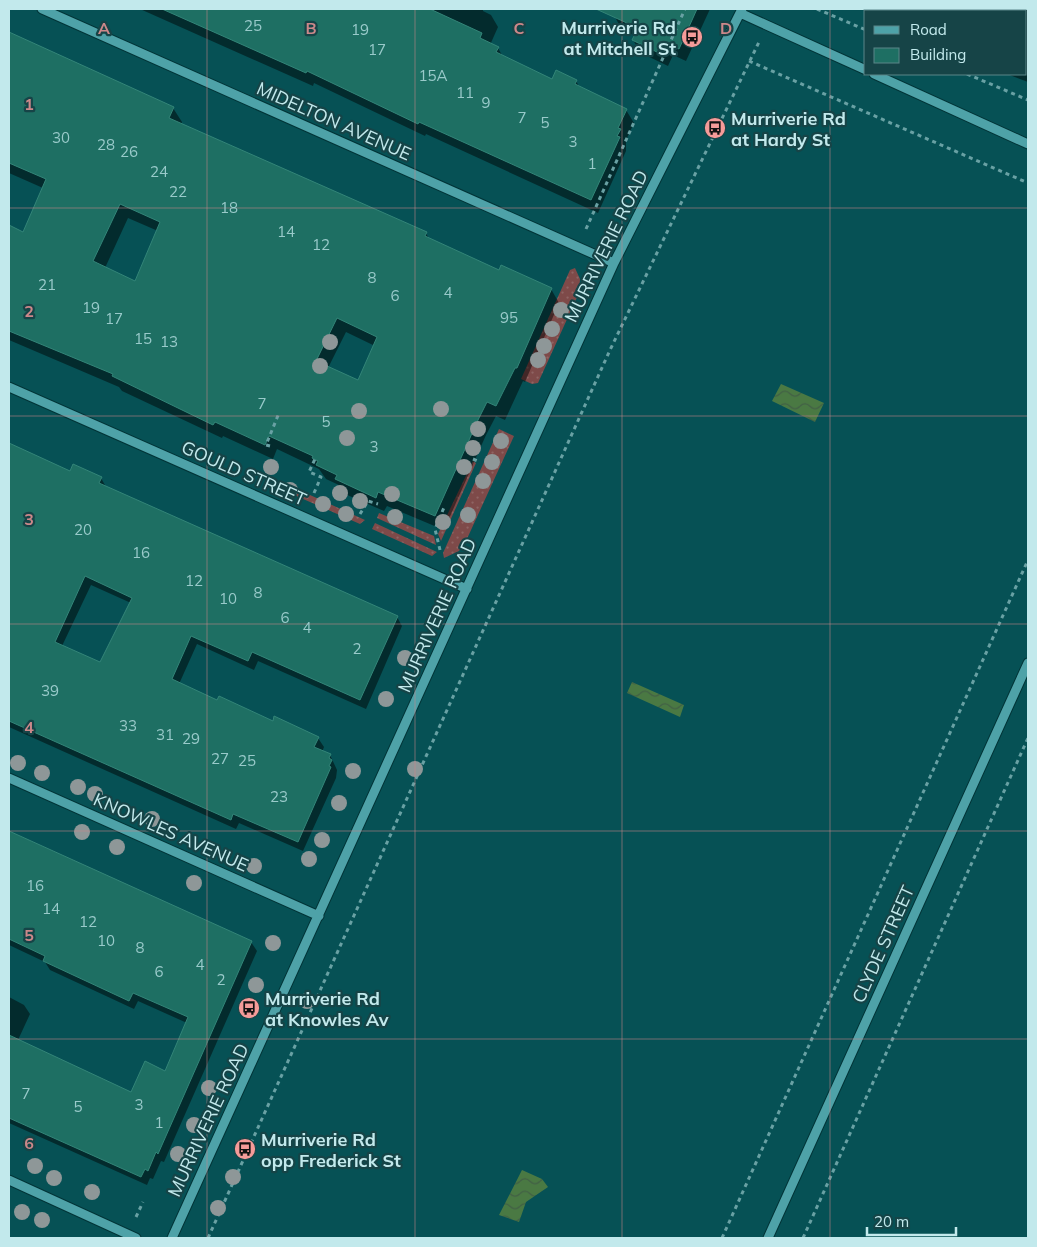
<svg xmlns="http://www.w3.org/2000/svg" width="1037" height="1247" viewBox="0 0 1037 1247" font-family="Mulish,sans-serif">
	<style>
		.grass { fill: url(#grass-dots) }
		.water { fill: url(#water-waves) }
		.shadow { fill: #0007; fill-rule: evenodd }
		.building { fill: #1e6f63; stroke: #338578; fill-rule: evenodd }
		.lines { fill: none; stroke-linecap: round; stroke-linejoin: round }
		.minor-casing { stroke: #023437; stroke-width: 11 }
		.path { stroke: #69a1a4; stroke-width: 3; stroke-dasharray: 4 4; stroke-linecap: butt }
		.minor { stroke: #4ea2a8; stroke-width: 9 }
		.tree { fill: #8e9798 }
		.grid { fill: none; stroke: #cc888a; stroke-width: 1; stroke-opacity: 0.55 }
		.labels { text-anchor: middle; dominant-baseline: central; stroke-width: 4.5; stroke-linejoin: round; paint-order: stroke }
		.number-label { font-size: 15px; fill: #99caca }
		.poi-label { font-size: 18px; font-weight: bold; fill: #c2e9ec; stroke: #164447; text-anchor: start }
		.street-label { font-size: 18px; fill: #c2e9ec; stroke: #164447 }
		.grid-label { font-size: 16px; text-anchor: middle; font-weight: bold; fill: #cc888a; stroke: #164447; stroke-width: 4.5; stroke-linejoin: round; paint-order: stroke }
	</style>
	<defs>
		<pattern id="grass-dots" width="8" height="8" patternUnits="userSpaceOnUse" patternTransform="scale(1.25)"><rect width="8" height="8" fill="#7e4a49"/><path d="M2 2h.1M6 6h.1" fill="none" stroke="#8f6463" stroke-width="1.8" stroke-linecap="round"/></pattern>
		<pattern id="water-waves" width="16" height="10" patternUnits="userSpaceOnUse" patternTransform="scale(1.25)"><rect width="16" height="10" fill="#4a7943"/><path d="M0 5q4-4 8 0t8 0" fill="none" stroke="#426045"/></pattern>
	</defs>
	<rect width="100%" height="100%" fill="#065155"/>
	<path class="grass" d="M 575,268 L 580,279 L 579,293 L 538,383 L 532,384 L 521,379 L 570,270 Z
		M 499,429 L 514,436 L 466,541 L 459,551 L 444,558 L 443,553 Z
		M 473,461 L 476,463 L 441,541 L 438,534 Z
		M 288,485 L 365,520 L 360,524 L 285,491 Z
		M 379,513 L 434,536 L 436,545 L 377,518 Z
		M 375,523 L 437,552 L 432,556 L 372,529 Z"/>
	<path class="water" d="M 781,384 L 824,403 L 815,422 L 772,401 Z
		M 632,682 L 684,705 L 680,717 L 627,693 Z
		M 522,1170 L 542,1179 L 548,1187 L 526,1202 L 519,1222 L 499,1215 Z"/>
	<path class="shadow" d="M 140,9 L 407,9 L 413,11 L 414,9 L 483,9 L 483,11 L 491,15 L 498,27 L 490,45 L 498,48 L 503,57 L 552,81 L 576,81 L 580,88 L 626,110 L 634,123 L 626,140 L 626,151 L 598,213 L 426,134 L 425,136 L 314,83 L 313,86 Z
		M 612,9 L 710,9 L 686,61 L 673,55 L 668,66 L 641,53 L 633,40 L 636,36 L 622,30 L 615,17 L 617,11 Z
		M 861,9 L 1028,9 L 1028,82 L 1007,74 L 1026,74 L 1026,11 L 867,11 Z
		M 9,33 L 173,108 L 182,122 L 181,125 L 426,233 L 429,239 L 500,272 L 551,289 L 559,303 L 525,382 L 523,381 L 505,420 L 496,416 L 486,435 L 444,530 L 387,506 L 384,511 L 345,494 L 341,486 L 326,479 L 319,469 L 277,449 L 273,459 L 223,436 L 222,438 L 122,391 L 119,387 L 9,340 L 9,227 L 24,233 L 43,188 L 9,173 ZM 128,218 L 158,231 L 135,282 L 105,268 ZM 346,332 L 375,346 L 359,382 L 328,368 Z
		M 9,444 L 70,472 L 101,478 L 106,487 L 397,617 L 402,626 L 366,709 L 258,661 L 254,670 L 197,644 L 179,684 L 218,702 L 318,738 L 324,747 L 322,752 L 330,755 L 337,770 L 336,778 L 303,851 L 239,823 L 236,829 L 9,727 L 9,562 L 12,556 L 9,554 ZM 91,585 L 131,603 L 101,664 L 62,646 Z
		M 9,831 L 251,942 L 257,951 L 164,1162 L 161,1161 L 153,1179 L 150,1178 L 147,1185 L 9,1123 L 9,997 L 24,1005 L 30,1014 L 18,1040 L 131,1094 L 165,1072 L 187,1023 L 138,1001 L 134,1009 L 50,970 L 45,962 L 9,945 Z"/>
	<path class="building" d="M 162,9 L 430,9 L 482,33 L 480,38 L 499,47 L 496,52 L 552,79 L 556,70 L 577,80 L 575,84 L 627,109 L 618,128 L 621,129 L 617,136 L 620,137 L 591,200 L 419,122 L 418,124 L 307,71 L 306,73 Z
		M 596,9 L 697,9 L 679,49 L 666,43 L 661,54 L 632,40 L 638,28 Z
		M 9,32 L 174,107 L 169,118 L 427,232 L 425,236 L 499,270 L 501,265 L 552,288 L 517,368 L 515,368 L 496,406 L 487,402 L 478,420 L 435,516 L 378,492 L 376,498 L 335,479 L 337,475 L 316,465 L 318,461 L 312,458 L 313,456 L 269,436 L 265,445 L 215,422 L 213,425 L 112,376 L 113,374 L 9,331 L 9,225 L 23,232 L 46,179 L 9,163 ZM 120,204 L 160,222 L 135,281 L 93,261 ZM 337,318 L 377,337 L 358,380 L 316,361 Z
		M 9,443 L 70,471 L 73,464 L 102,477 L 99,483 L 398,616 L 360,700 L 252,652 L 248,661 L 191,636 L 172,679 L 217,700 L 219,696 L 273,721 L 274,716 L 319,737 L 314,747 L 331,754 L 329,758 L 332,760 L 329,766 L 331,767 L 298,842 L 233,814 L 231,820 L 9,721 ZM 85,576 L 132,598 L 100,662 L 55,642 Z
		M 9,831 L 252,941 L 158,1154 L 156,1152 L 148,1171 L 145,1169 L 141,1177 L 9,1118 L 9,1035 L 131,1092 L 145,1061 L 165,1071 L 188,1017 L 133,993 L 129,1001 L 43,961 L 45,956 L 9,939 Z"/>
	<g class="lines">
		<g class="minor-casing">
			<path id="minor" d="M 42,9 L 614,263
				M 740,13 L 866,70
				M 874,74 L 1028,144
				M 9,387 L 467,589
				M 9,778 L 319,916
				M 9,1180 L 136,1238
				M 172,1238 L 614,263 L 742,9
				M 768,1238 L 1028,663"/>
		</g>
		<path class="path" d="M 817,9 L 866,30
			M 749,61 L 1028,183
			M 967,74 L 1028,100
			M 586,229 L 685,9
			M 270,446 L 266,445 L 279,413
			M 473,459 L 480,462
			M 314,493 L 321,477 L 309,472 L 315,459
			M 360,514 L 368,501 L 378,504
			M 440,550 L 435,529 L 445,505
			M 136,1217 L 143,1202
			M 208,1238 L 610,350 L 759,42
			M 722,1238 L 1028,560
			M 803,1238 L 1028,738"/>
		<use href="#minor" class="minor"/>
	</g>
	<g class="tree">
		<circle cx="561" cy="310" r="8"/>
		<circle cx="552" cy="329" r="8"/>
		<circle cx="330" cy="342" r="8"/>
		<circle cx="544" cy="346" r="8"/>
		<circle cx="538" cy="360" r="8"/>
		<circle cx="320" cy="366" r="8"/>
		<circle cx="441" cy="409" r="8"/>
		<circle cx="359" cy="411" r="8"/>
		<circle cx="478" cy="429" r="8"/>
		<circle cx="347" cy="438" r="8"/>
		<circle cx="501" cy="441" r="8"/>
		<circle cx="473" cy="448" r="8"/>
		<circle cx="492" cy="462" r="8"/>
		<circle cx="271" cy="467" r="8"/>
		<circle cx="464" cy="467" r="8"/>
		<circle cx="483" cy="481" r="8"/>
		<circle cx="290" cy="490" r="8"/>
		<circle cx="340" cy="493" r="8"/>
		<circle cx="392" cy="494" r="8"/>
		<circle cx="360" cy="501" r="8"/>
		<circle cx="323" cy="504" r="8"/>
		<circle cx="346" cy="514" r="8"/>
		<circle cx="468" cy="515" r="8"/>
		<circle cx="395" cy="517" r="8"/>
		<circle cx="443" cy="522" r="8"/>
		<circle cx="405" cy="658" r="8"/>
		<circle cx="386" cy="699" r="8"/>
		<circle cx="18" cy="763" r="8"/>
		<circle cx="415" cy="769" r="8"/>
		<circle cx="353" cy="771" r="8"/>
		<circle cx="42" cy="773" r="8"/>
		<circle cx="78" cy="787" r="8"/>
		<circle cx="95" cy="794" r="8"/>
		<circle cx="339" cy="803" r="8"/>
		<circle cx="152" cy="819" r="8"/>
		<circle cx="82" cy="832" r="8"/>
		<circle cx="322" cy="840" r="8"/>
		<circle cx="117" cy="847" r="8"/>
		<circle cx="309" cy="859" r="8"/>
		<circle cx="254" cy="866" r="8"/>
		<circle cx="194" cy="883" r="8"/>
		<circle cx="273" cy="943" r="8"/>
		<circle cx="256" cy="985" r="8"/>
		<circle cx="307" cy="1001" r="8"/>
		<circle cx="209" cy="1088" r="8"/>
		<circle cx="194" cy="1125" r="8"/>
		<circle cx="178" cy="1154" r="8"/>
		<circle cx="35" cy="1166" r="8"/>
		<circle cx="233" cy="1177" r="8"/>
		<circle cx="54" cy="1178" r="8"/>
		<circle cx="92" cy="1192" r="8"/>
		<circle cx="218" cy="1208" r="8"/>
		<circle cx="22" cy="1212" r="8"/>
		<circle cx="42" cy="1220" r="8"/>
	</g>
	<path class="grid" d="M 207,9 L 207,1238M 415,9 L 415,1238M 622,9 L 622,1238M 830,9 L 830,1238M 9,208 L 1028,208M 9,416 L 1028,416M 9,624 L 1028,624M 9,831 L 1028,831M 9,1039 L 1028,1039"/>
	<defs>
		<g id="bus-disc" transform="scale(1.125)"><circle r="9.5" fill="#f59b99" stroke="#164447"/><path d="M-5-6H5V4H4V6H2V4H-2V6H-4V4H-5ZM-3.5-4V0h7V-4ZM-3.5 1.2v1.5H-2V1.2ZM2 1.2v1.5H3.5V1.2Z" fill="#111"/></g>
	</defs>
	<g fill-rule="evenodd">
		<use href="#bus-disc" x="692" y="37"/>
		<use href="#bus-disc" x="715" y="128"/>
		<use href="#bus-disc" x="249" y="1008"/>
		<use href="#bus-disc" x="245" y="1149"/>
	</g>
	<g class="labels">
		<g class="number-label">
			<text x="253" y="25">25</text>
			<text x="360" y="29">19</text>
			<text x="377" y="49">17</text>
			<text x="433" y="75">15A</text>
			<text x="465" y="92">11</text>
			<text x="486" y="102">9</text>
			<text x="522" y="117">7</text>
			<text x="545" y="122">5</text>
			<text x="61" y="137">30</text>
			<text x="573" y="141">3</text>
			<text x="106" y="144">28</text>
			<text x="129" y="151">26</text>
			<text x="592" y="163">1</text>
			<text x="159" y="171">24</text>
			<text x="178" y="191">22</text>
			<text x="229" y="207">18</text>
			<text x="286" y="231">14</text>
			<text x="321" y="244">12</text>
			<text x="372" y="277">8</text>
			<text x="47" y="284">21</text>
			<text x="448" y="292">4</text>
			<text x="395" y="295">6</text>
			<text x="91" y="307">19</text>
			<text x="509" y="317">95</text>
			<text x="114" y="318">17</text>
			<text x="143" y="338">15</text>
			<text x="169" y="341">13</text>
			<text x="262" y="403">7</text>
			<text x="326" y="421">5</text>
			<text x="374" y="446">3</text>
			<text x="83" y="529">20</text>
			<text x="141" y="552">16</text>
			<text x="194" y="580">12</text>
			<text x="258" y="592">8</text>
			<text x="228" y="598">10</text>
			<text x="285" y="617">6</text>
			<text x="307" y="627">4</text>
			<text x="357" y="648">2</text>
			<text x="50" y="690">39</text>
			<text x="128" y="725">33</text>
			<text x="165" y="734">31</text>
			<text x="191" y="738">29</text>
			<text x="220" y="758">27</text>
			<text x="247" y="760">25</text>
			<text x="279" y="796">23</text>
			<text x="35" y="885">16</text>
			<text x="51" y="908">14</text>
			<text x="88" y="921">12</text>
			<text x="106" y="940">10</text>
			<text x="140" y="947">8</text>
			<text x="200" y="964">4</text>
			<text x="159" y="971">6</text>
			<text x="221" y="979">2</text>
			<text x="26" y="1093">7</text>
			<text x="139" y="1104">3</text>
			<text x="78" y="1106">5</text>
			<text x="159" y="1122">1</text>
		</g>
		<g class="poi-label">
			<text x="676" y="27" text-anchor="end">Murriverie Rd<tspan x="676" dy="21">at Mitchell St</tspan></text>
			<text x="731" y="118">Murriverie Rd<tspan x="731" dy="21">at Hardy St</tspan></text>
			<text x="265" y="998">Murriverie Rd<tspan x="265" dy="21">at Knowles Av</tspan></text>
			<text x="261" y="1139">Murriverie Rd<tspan x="261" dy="21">opp Frederick St</tspan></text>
		</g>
		<g class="street-label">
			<text transform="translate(334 121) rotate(24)">MIDELTON AVENUE</text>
			<text transform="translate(606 246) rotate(-64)">MURRIVERIE ROAD</text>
			<text transform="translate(244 473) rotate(24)">GOULD STREET</text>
			<text transform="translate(437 615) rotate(-66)">MURRIVERIE ROAD</text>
			<text transform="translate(171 832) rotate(24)">KNOWLES AVENUE</text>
			<text transform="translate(883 944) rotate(-66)">CLYDE STREET</text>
			<text transform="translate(208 1120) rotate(-65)">MURRIVERIE ROAD</text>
		</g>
	</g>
	<g class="grid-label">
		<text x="104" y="34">A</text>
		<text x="311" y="34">B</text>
		<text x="519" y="34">C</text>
		<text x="726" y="34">D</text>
		<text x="29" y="110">1</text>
		<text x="29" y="317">2</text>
		<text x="29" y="525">3</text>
		<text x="29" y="733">4</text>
		<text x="29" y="941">5</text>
		<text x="29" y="1149">6</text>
	</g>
	<rect width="1037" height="1247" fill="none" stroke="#c2e9ec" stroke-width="20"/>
	<rect x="864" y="10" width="162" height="65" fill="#164447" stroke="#5b8689"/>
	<rect x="874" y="26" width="25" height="8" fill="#4ea2a8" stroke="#5b8689"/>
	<text x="910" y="35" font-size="15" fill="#c2e9ec">Road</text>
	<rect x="874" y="48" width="25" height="15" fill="#1e6f63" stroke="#5b8689"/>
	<text x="910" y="60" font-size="15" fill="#c2e9ec">Building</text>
	<path d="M867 1227v8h89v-8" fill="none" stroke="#c2e9ec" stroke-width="2.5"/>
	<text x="874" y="1227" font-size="15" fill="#c2e9ec" stroke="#164447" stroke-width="4" paint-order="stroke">20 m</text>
</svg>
